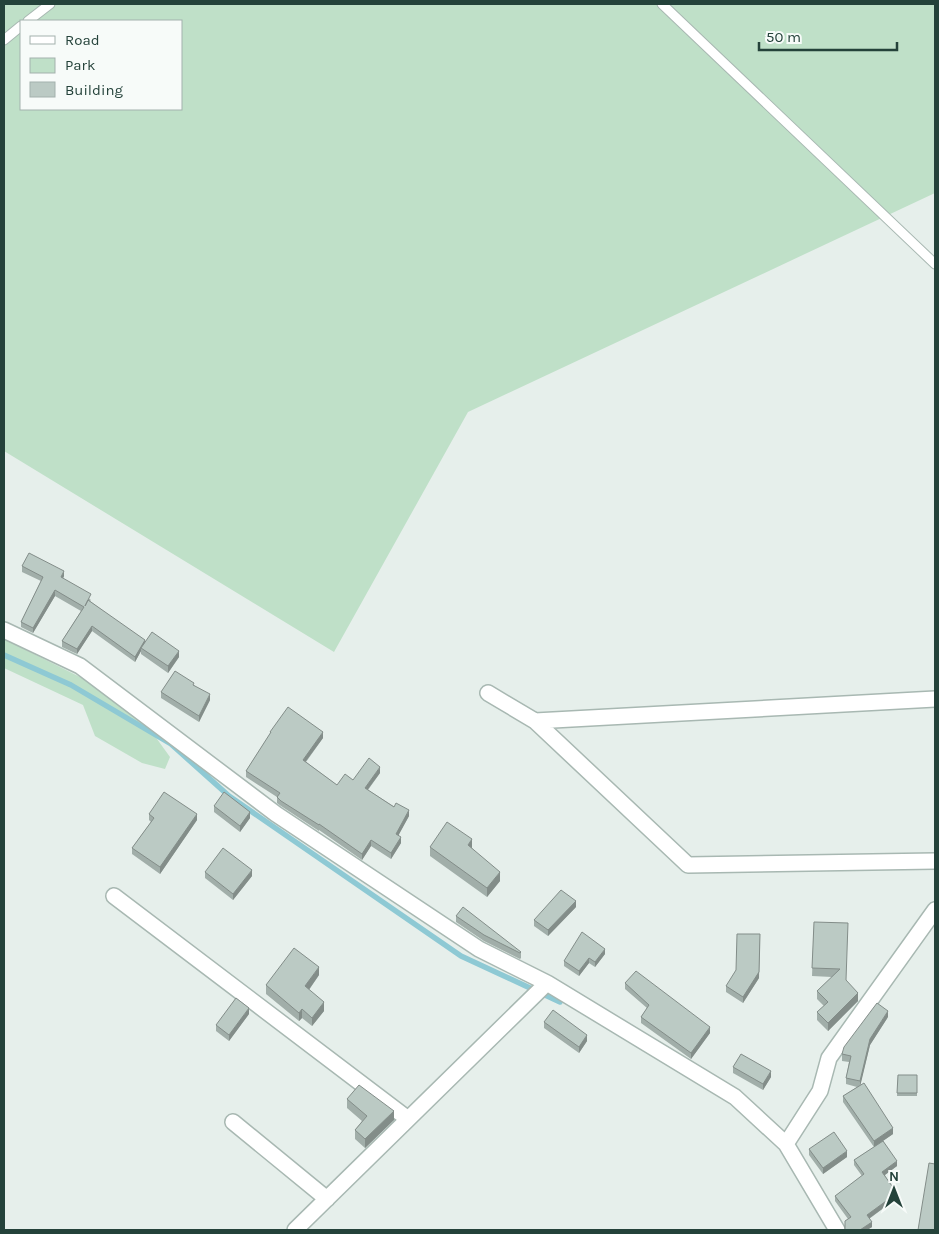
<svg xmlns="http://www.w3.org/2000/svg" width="939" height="1234" viewBox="0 0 939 1234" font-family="Karla,sans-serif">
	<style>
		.green { fill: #bfe0c8; fill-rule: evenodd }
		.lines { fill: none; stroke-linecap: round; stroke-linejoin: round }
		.stream { stroke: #8ec9d4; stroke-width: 5.5 }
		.service-casing { stroke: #a8b8b2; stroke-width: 11 }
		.minor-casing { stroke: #a8b8b2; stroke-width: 18 }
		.service { stroke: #fff; stroke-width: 9 }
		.minor { stroke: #fff; stroke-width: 15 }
		.wall { fill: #a1aea9 }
		.shaded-wall { fill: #838d89 }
		.building { fill: #bbcac4; stroke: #838d89 }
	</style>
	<rect width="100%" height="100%" fill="#e6efeb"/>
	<path class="green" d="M 4,4 L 935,4 L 935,193 L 468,412 L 334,652 L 4,451 ZM 21,21 L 181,21 L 181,109 L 21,109 Z
		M 4,639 L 94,684 L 144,721 L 170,757 L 165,769 L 142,763 L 95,736 L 83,705 L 4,668 Z"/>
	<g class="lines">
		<path class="stream" d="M 4,655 L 71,685 L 171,744 L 229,796 L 461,956 L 560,1002"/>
		<g class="service-casing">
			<path id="service" d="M 662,4 L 935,264
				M 28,21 L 50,4
				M 4,40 L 21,26"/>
		</g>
		<g class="minor-casing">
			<path id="minor" d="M 4,630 L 80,666 L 276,814 L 479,949 L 547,983 L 735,1097 L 786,1144 L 837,1230
				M 488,693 L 535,721 L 688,865 L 935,861
				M 535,721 L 935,699
				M 114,896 L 408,1119
				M 233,1122 L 327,1199
				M 786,1144 L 820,1091 L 829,1058 L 935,910
				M 295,1230 L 547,983"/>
		</g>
		<use href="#service" class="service"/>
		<use href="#minor" class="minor"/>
	</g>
	<path class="wall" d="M 22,566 L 64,576 L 63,578 L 91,600 L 90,601 L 145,643 L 179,657 L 168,673 L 141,654 L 141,651 L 135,662 L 92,631 L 77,654 L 62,647 L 62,641 L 81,611 L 55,596 L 33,633 L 21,627 L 21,622 L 41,581 L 22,572 Z
		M 194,685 L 210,700 L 199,722 L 161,698 L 161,692 Z
		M 270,732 L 323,738 L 306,762 L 337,785 L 353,780 L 380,773 L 368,790 L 409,816 L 398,835 L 401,843 L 391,859 L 371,846 L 362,860 L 319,830 L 319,831 L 281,806 L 277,803 L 277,797 L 246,777 L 246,771 L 270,734 Z
		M 214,806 L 250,818 L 240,832 L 214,812 Z
		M 149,814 L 197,820 L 160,874 L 132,854 L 132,848 L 151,822 L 149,820 Z
		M 430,847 L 472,848 L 500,881 L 487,897 L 430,856 Z
		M 205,872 L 252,876 L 233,900 L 205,878 Z
		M 576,907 L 548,936 L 534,926 L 534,920 Z
		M 456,916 L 521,952 L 521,958 L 520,959 L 484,941 L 456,922 Z
		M 814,922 L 858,1001 L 828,1031 L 817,1020 L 817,1012 L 824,1006 L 817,999 L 817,991 L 832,977 L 812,976 Z
		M 605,954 L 595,967 L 589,963 L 579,976 L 564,966 L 564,961 Z
		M 319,975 L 309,990 L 324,1011 L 312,1026 L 302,1018 L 299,1021 L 266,994 L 266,985 Z
		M 759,978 L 743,1003 L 726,992 L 726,986 Z
		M 625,983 L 710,1033 L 691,1059 L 641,1023 L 641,1017 L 647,1008 L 625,989 Z
		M 249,1014 L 229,1041 L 216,1031 L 216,1025 Z
		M 888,1017 L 870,1045 L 860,1085 L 893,1134 L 883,1141 L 897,1166 L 885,1175 L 897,1198 L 869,1219 L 872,1227 L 867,1230 L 845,1230 L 845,1221 L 848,1219 L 835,1201 L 835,1196 L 862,1176 L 854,1165 L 854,1160 L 874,1147 L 843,1102 L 843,1096 L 857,1087 L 846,1084 L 846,1078 L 849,1062 L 842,1061 L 842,1054 Z
		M 544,1022 L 587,1041 L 579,1053 L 544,1028 Z
		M 733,1067 L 771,1077 L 763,1090 L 733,1073 Z
		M 898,1075 L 917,1075 L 917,1096 L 897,1096 Z
		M 347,1099 L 394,1120 L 365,1148 L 355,1139 L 355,1130 L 362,1121 L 347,1108 Z
		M 809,1149 L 847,1157 L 823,1174 L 809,1155 Z"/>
	<path class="shaded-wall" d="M 64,571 L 64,576 L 61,583 L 61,577 Z
		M 55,590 L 55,596 L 33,633 L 33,628 Z
		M 92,626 L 92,631 L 77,654 L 77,649 Z
		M 145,640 L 145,645 L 141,648 L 141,651 L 135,662 L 135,657 Z
		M 179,651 L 179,657 L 168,673 L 168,666 Z
		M 210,694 L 210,700 L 199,722 L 199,716 Z
		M 323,732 L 323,738 L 303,765 L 303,760 Z
		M 380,767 L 380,773 L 365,793 L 365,788 Z
		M 409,810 L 409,816 L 396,840 L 396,834 Z
		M 250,812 L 250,818 L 240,832 L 240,826 Z
		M 197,814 L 197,820 L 160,874 L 160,867 Z
		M 401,837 L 401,843 L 391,859 L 391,853 Z
		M 472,839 L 472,848 L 468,854 L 468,845 Z
		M 371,840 L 371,846 L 362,860 L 362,854 Z
		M 252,870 L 252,876 L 233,900 L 233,894 Z
		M 500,872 L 500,881 L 487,897 L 487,888 Z
		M 576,901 L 576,907 L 548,936 L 548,930 Z
		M 760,934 L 759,978 L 743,1003 L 743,997 Z
		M 605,949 L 605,954 L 595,967 L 595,962 Z
		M 589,958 L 589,963 L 579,976 L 579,971 Z
		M 319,967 L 319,975 L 305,995 L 305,986 Z
		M 858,993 L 858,1001 L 828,1031 L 828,1023 Z
		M 324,1002 L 324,1011 L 312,1026 L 312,1018 Z
		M 249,1008 L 249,1014 L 229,1041 L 229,1035 Z
		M 302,1009 L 302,1018 L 299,1021 L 299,1013 Z
		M 888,1011 L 888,1017 L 870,1045 L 860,1087 L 860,1081 L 870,1039 Z
		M 710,1027 L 710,1033 L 691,1059 L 691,1053 Z
		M 587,1035 L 587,1041 L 579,1053 L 579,1047 Z
		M 771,1071 L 771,1077 L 763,1090 L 763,1084 Z
		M 394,1111 L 394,1120 L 365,1148 L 365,1139 Z
		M 893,1128 L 893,1134 L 874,1147 L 874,1141 Z
		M 847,1151 L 847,1157 L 823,1174 L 823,1168 Z
		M 897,1161 L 897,1166 L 882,1177 L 882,1172 Z
		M 897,1193 L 897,1198 L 867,1220 L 867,1215 Z
		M 872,1222 L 872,1227 L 867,1230 L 860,1230 Z"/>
	<path class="building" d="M 29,553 L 64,571 L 61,577 L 91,594 L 85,606 L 88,600 L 145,640 L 135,657 L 92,626 L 77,649 L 62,641 L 84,607 L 55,590 L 33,628 L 21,622 L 43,577 L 22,566 Z
		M 152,632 L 179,651 L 168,666 L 141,648 Z
		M 175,671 L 194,683 L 193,685 L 210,694 L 199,716 L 161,692 Z
		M 288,707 L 323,732 L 303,760 L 337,785 L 345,774 L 353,780 L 369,758 L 380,767 L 365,788 L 394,807 L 396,803 L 409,810 L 396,834 L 401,837 L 391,853 L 371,840 L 362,854 L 319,824 L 319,825 L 281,801 L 277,797 L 280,793 L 246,771 L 271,732 L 270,732 Z
		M 164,792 L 197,814 L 160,867 L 132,848 L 154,818 L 149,814 Z
		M 224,792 L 250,812 L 240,826 L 214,806 Z
		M 447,822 L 472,839 L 468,845 L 500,872 L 487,888 L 430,847 Z
		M 223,848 L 252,870 L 233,894 L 205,872 Z
		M 561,890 L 576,901 L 548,930 L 534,920 Z
		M 463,907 L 521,952 L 520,953 L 484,935 L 456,916 Z
		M 814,922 L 848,923 L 846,980 L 858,993 L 828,1023 L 817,1012 L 828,1002 L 817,991 L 840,969 L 812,968 Z
		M 582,932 L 605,949 L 595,962 L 589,958 L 579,971 L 564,961 Z
		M 737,934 L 760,934 L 759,972 L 743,997 L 726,986 L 736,970 Z
		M 294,948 L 319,967 L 305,986 L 324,1002 L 312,1018 L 302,1009 L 299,1013 L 266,985 Z
		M 636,971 L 710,1027 L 691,1053 L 641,1017 L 649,1005 L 625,983 Z
		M 236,998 L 249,1008 L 229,1035 L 216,1025 Z
		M 877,1003 L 888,1011 L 870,1039 L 860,1081 L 846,1078 L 851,1056 L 842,1054 L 844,1047 Z
		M 553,1010 L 587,1035 L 579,1047 L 544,1022 Z
		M 741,1054 L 771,1071 L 763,1084 L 733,1067 Z
		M 898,1075 L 917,1075 L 917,1093 L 897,1093 Z
		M 864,1083 L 893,1128 L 874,1141 L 843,1096 Z
		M 359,1085 L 394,1111 L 365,1139 L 355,1130 L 367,1116 L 347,1099 Z
		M 834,1132 L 847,1151 L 823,1168 L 809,1149 Z
		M 883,1141 L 897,1161 L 882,1172 L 897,1193 L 867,1215 L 872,1222 L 860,1230 L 846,1230 L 845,1229 L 845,1221 L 851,1217 L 835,1196 L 864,1174 L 854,1160 Z
		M 929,1163 L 935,1164 L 935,1230 L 918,1230 Z"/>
	<rect width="939" height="1234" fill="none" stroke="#24423a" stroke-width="10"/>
	<rect x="20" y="20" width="162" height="90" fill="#f7fbf9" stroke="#a3b1ad"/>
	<rect x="30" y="36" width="25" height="8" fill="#ffffff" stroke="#a3b1ad"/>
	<text x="65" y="45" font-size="15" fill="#24423a">Road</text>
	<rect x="30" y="58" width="25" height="15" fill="#bfe0c8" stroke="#a3b1ad"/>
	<text x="65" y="70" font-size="15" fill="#24423a">Park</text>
	<rect x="30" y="82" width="25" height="15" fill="#bbcac4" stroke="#a3b1ad"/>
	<text x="65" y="95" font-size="15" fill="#24423a">Building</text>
	<g transform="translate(894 1189)" stroke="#f7fbf9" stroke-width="4" paint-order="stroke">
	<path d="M0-4L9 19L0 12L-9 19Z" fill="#24423a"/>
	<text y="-8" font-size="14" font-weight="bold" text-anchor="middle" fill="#24423a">N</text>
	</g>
	<path d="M759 42v8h138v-8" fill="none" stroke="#24423a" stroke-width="2.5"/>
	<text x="766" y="42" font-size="15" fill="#24423a" stroke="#f7fbf9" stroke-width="4" paint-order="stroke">50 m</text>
</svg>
